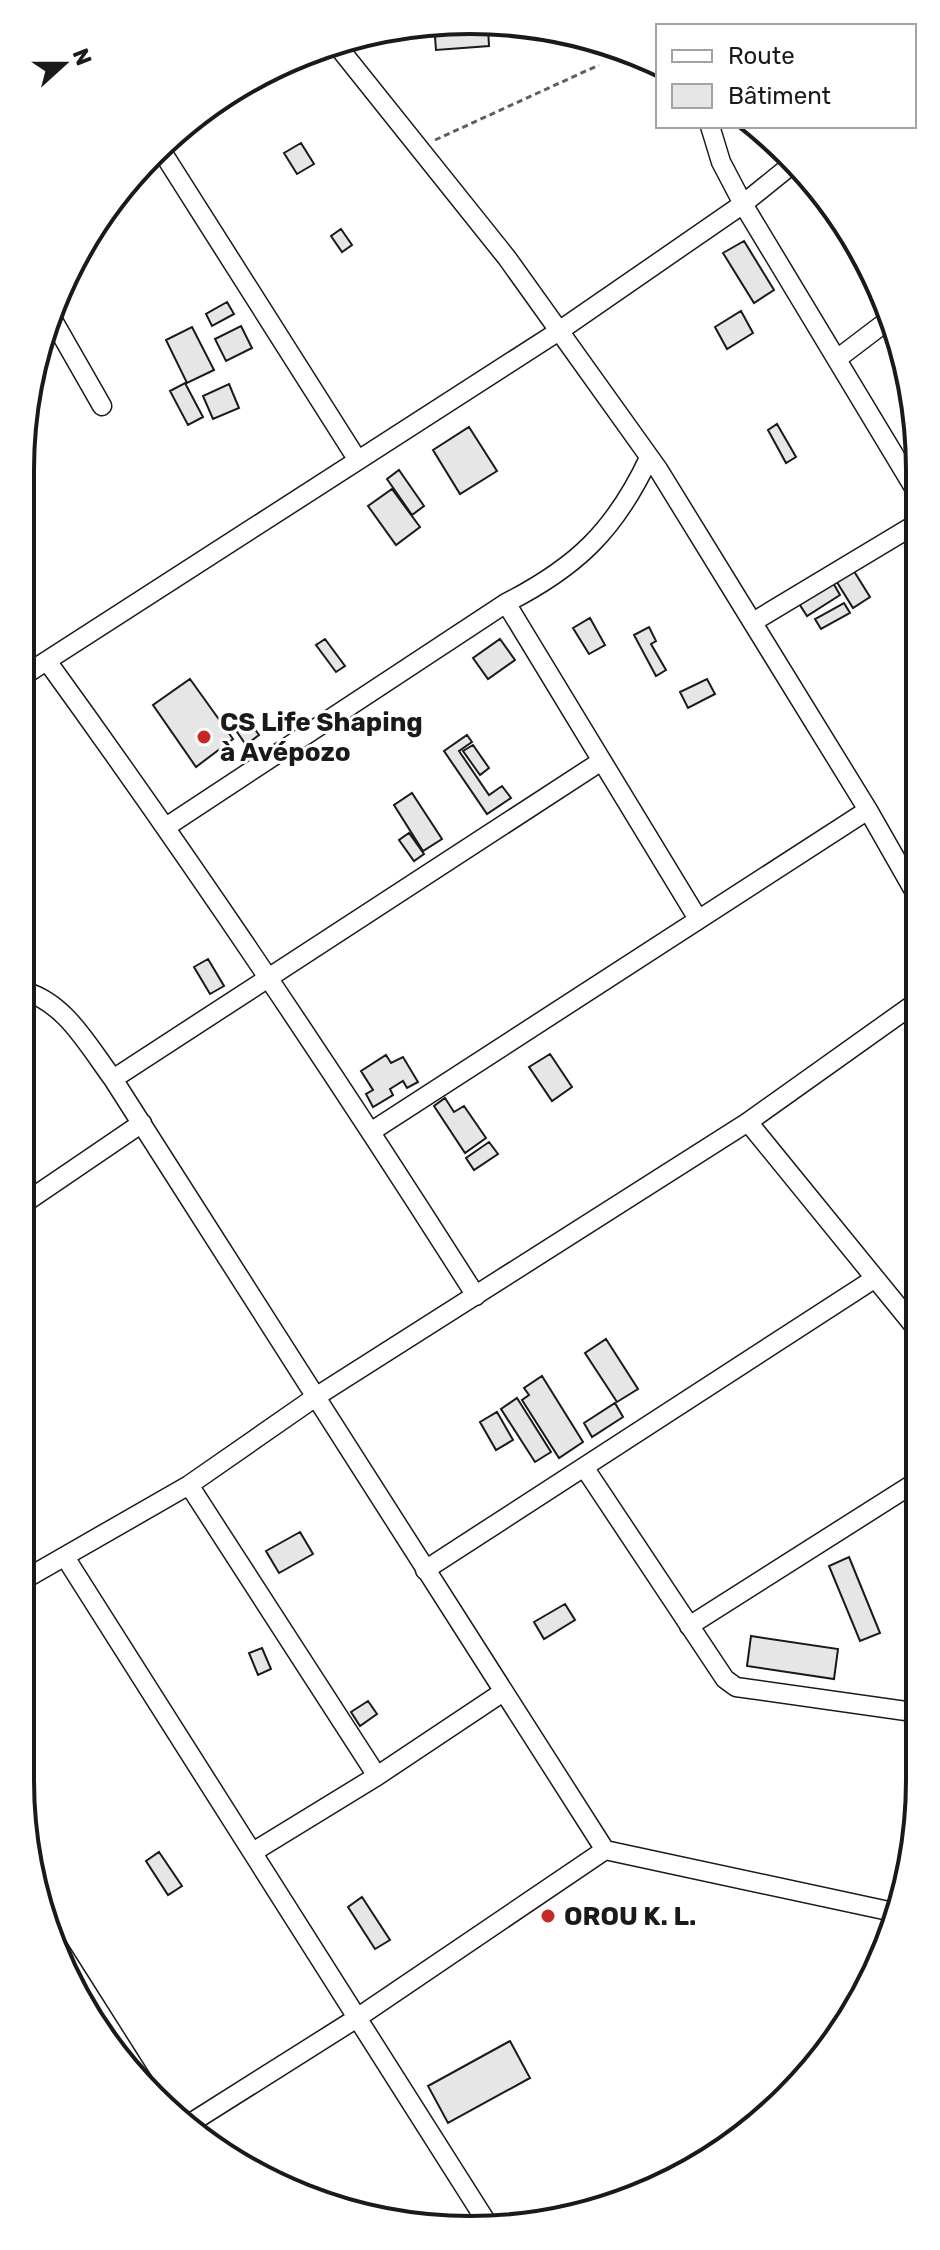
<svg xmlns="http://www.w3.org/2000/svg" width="940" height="2250" viewBox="0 0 940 2250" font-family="Rubik,sans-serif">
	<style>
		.building { fill: #e6e6e6; stroke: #1a1a1a; stroke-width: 2 }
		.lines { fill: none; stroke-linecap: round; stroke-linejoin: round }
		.minor-casing { stroke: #1a1a1a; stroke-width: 21 }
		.path { stroke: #5f5f5f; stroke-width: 3; stroke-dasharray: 6 4; stroke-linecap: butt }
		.minor { stroke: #fff; stroke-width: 18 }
		.poi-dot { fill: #c62828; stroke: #fff; stroke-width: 3 }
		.labels { text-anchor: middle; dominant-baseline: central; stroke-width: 6; stroke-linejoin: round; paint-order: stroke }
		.poi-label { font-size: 26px; font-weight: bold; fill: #1a1a1a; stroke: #fff; text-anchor: start }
		.rim { fill: none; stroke: #1a1a1a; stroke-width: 4 }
	</style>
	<rect width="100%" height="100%" fill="#fff"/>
	<path class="building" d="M 441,21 L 488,27 L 489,46 L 436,50 L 434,23 Z
		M 301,143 L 314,164 L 297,174 L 284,153 Z
		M 341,229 L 352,245 L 342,252 L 331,236 Z
		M 744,241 L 774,290 L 754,303 L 723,253 Z
		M 227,302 L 234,314 L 212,326 L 206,314 Z
		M 741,311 L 753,333 L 727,349 L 715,327 Z
		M 241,326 L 252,348 L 226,361 L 215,339 Z
		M 192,327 L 214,370 L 187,383 L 166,340 Z
		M 185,383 L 203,417 L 188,425 L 170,391 Z
		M 229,384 L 239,408 L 213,419 L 203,396 Z
		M 777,424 L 796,457 L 786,463 L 768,430 Z
		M 469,427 L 497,471 L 460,494 L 433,450 Z
		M 399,470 L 424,506 L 412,515 L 387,479 Z
		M 392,489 L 420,527 L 396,545 L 368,506 Z
		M 852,568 L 870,597 L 853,608 L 835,579 Z
		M 832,581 L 840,595 L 807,616 L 798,602 Z
		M 844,603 L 850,613 L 821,629 L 815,619 Z
		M 590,618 L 605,645 L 589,654 L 573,628 Z
		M 649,627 L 656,641 L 651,644 L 666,670 L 656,676 L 634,635 Z
		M 325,639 L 345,666 L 336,672 L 316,645 Z
		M 500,639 L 515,660 L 488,679 L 473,658 Z
		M 190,679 L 233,739 L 196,767 L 153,705 Z
		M 707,679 L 715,694 L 688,708 L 680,692 Z
		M 246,717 L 259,735 L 246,745 L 233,726 Z
		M 467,735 L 472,742 L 459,751 L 489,795 L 502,786 L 511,798 L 487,814 L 444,751 Z
		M 473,745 L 489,768 L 480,775 L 463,751 Z
		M 412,793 L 442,839 L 423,851 L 394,805 Z
		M 409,833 L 424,854 L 414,861 L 399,840 Z
		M 208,959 L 224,986 L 210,994 L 194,967 Z
		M 20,1026 L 34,1047 L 20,1056 Z
		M 550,1054 L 572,1087 L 552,1101 L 529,1067 Z
		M 386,1055 L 391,1063 L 403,1057 L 418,1082 L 407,1088 L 403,1081 L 390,1089 L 393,1095 L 373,1107 L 366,1094 L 373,1090 L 361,1071 Z
		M 445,1098 L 454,1112 L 464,1106 L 486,1138 L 465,1153 L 434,1106 Z
		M 489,1142 L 498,1154 L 474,1170 L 466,1158 Z
		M 606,1339 L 638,1389 L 617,1402 L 585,1353 Z
		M 542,1376 L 583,1442 L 559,1458 L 522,1400 L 529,1395 L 524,1388 Z
		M 517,1398 L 551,1452 L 535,1462 L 501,1409 Z
		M 615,1403 L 623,1417 L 592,1437 L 584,1423 Z
		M 497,1412 L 513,1440 L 496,1450 L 480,1422 Z
		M 300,1532 L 313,1554 L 279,1573 L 266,1551 Z
		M 849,1557 L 880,1633 L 860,1641 L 829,1566 Z
		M 565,1604 L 575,1620 L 544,1639 L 534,1622 Z
		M 751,1636 L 838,1649 L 834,1679 L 747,1666 Z
		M 262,1648 L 271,1669 L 258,1675 L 249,1653 Z
		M 368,1701 L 377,1714 L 360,1726 L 351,1712 Z
		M 159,1852 L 182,1886 L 168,1895 L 146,1861 Z
		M 362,1897 L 390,1940 L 375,1949 L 348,1907 Z
		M 510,2041 L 530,2078 L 448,2123 L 428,2086 Z"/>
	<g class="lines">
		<g class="minor-casing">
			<path id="minor" d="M 339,48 L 507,258 L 658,469 L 868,810 L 917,896
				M 710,126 L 721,162 L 743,204 L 916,491
				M 161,150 L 357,459
				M 50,315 L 102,406
				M 837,359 L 891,318
				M 506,603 L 698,919
				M 753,622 L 916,524
				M 47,661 C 197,868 339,1080 476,1296
				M 20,678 L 559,331 L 743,204 L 795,162
				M 166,827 L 506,603 C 577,567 615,530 649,458
				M 20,990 C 64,1000 87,1044 113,1079 L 605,1850 L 898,1913
				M 113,1079 L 600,762
				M 748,1122 L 919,1332
				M 372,1131 L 868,810
				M 20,1206 L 142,1123
				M 584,1467 L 725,1679 L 736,1687 L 920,1713
				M 189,1485 L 377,1776
				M 65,1557 L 486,2221
				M 425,1570 L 874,1279
				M 20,1582 L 189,1485 L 317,1396 L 748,1122 L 918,1001
				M 689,1626 L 919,1480
				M 253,1852 L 377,1776 L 503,1692
				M 44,1925 L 150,2092
				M 189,2124 L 357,2018 L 605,1850"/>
		</g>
		<path class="path" d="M 435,140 L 599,65"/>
		<use href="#minor" class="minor"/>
	</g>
	<g class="poi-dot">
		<circle cx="204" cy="737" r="8"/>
		<circle cx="548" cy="1916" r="8"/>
	</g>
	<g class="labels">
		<g class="poi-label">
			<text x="220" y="722">CS Life Shaping<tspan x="220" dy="30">à Avépozo</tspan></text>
			<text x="564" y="1916">OROU K. L.</text>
		</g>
	</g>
	<path d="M0 0H940V2250H0ZM470 34H470A436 436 0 0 1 906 470V1780A436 436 0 0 1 470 2216H470A436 436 0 0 1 34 1780V470A436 436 0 0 1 470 34Z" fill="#fff" fill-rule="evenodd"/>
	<path class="rim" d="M470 34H470A436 436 0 0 1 906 470V1780A436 436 0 0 1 470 2216H470A436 436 0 0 1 34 1780V470A436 436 0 0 1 470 34Z"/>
	<rect x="656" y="24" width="260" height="104" fill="#ffffff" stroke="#a3a3a3" stroke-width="2"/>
	<rect x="672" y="50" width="40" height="12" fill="#ffffff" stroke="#a3a3a3" stroke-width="2"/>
	<text x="728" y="64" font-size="24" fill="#1a1a1a">Route</text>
	<rect x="672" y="84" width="40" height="24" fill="#e6e6e6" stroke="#a3a3a3" stroke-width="2"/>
	<text x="728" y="104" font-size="24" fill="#1a1a1a">Bâtiment</text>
	<g transform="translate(64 64) rotate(69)" stroke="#ffffff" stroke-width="6" paint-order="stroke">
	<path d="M0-6L14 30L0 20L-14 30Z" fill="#1a1a1a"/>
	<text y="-12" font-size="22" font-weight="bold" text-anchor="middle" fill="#1a1a1a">N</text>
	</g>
</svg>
